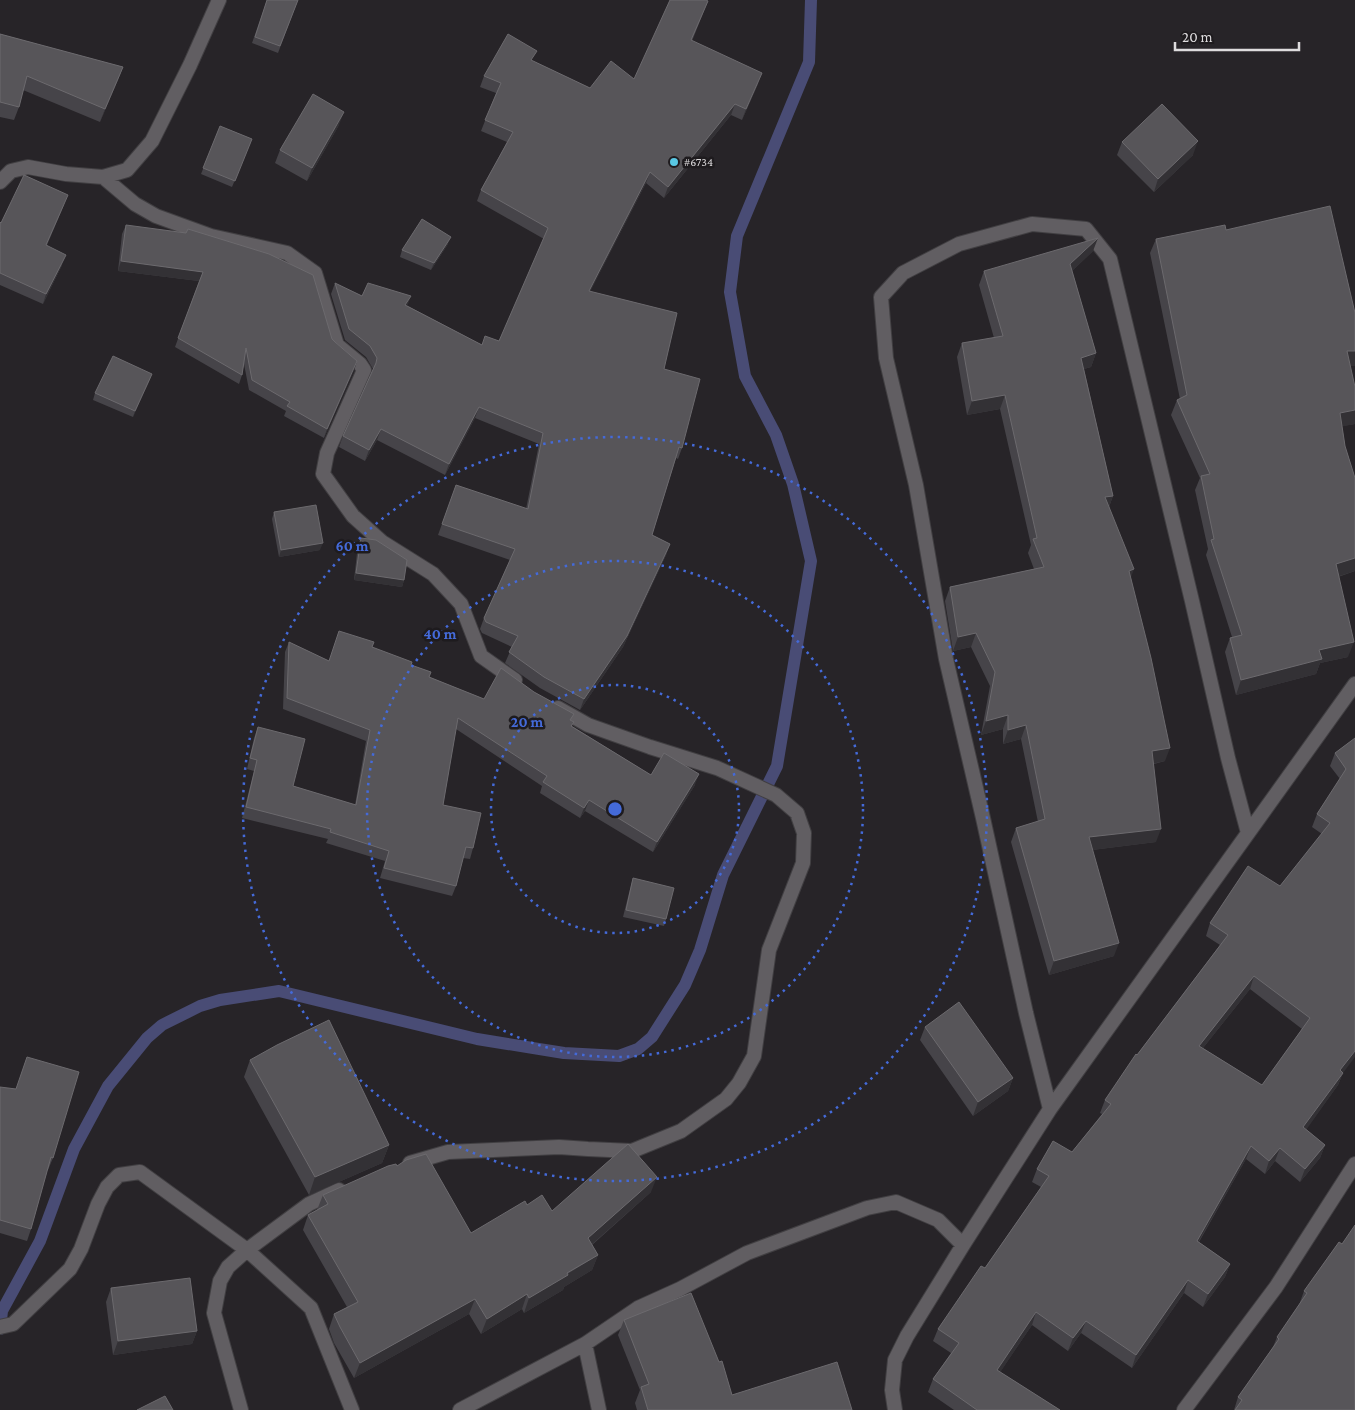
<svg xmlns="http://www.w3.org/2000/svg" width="1355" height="1410" viewBox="0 0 1355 1410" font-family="'Crimson Pro',serif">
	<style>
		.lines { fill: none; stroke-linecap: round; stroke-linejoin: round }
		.stream { stroke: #494c75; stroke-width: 12 }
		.minor-casing { stroke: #413f42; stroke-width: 16 }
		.minor { stroke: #615e62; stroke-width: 14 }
		.wall { fill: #464449; fill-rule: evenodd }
		.shaded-wall { fill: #333135 }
		.building { fill: #575559; stroke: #6c6a6e; fill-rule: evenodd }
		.ring { fill: none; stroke: #446ad9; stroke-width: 2.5; stroke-dasharray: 2.5 5 }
		.poi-dot { fill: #59c8e4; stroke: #1e1b1e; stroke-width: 2 }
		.labels { text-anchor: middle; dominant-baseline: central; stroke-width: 5; stroke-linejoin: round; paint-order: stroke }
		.poi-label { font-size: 12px; fill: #dedcde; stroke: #1e1b1e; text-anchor: start }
		.centre { fill: #446ad9; stroke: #1e1b1e; stroke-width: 2.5 }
		.ring-label { font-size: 15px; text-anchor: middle; font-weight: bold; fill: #446ad9; stroke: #1e1b1e; stroke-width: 5; stroke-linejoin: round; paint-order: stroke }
	</style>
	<rect width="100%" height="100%" fill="#272428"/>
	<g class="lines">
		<path class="stream" d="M 0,1329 L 2,1311 L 40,1241 L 74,1149 L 108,1086 L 147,1038 L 162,1025 L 200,1006 L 220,1000 L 279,991 L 477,1039 L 564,1053 L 619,1056 L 638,1049 L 652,1037 L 685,985 L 700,950 L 723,875 L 777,766 L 811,561 L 793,484 L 776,435 L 745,376 L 730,292 L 737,236 L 809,62 L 811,0"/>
		<g class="minor-casing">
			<path id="minor" d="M 103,177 L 135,204 L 156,216 L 211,236 L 287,253 L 315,273 L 337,345 L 360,364 L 364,370 L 327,453 L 323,474 L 353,516 L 382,542 L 433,574 L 461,604 L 481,656 L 515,680
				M 0,182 L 11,171 L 28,167 L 66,174 L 103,177 L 127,170 L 152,141 L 190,65 L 219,0
				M 1050,1109 L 1026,1013 L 983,818 L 946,659 L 916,485 L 886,358 L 881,297 L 903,273 L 959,244 L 1032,224 L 1086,229 L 1110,259 L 1192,601 L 1228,758 L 1248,833
				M 410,1163 L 448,1152 L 559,1147 L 588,1149 L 632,1151 L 681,1131 L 726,1099 L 739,1083 L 754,1056 L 769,950 L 803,863 L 804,833 L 797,813 L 776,795 L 717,768 L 650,747 L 588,725 L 558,708
				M 0,1327 L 13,1324 L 70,1269 L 81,1249 L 98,1204 L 107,1187 L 119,1175 L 140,1172 L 247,1250 L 309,1204 L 339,1190
				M 585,1344 L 599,1410
				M 241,1410 L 214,1313 L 220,1281 L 228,1267 L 247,1250 L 311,1308 L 352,1410
				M 460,1410 L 585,1344 L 638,1308 L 680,1289 L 747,1253 L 867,1208 L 896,1202 L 938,1220 L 963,1245
				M 895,1410 L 892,1390 L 895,1360 L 907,1336 L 963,1245 L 1050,1109 L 1355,684
				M 1184,1410 L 1276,1287 L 1355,1164"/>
		</g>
		<use href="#minor" class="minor"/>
	</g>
	<path class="wall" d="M 267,0 L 298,0 L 278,53 L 252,43 Z
		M 708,1 L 692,41 L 758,84 L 742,120 L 731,115 L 664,198 L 646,183 L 590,291 L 664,369 L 682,448 L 678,459 L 676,458 L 652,535 L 670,544 L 666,555 L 623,647 L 580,710 L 540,688 L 505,663 L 512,647 L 482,633 L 480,629 L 484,618 L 510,560 L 438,535 L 456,485 L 526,509 L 539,444 L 475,418 L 445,475 L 377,440 L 365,461 L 339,447 L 343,436 L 373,369 L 366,357 L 345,340 L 331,294 L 335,283 L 362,296 L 408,306 L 482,345 L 499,341 L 544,239 L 477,201 L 481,190 L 507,142 L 481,131 L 496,93 L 480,87 L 484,76 L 533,61 L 590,88 L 634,79 Z
		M 0,34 L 123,67 L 118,80 L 100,122 L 23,90 L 19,107 L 14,120 L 0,117 Z
		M 339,125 L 307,181 L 275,163 L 280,150 Z
		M 220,126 L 252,139 L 232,187 L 201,174 Z
		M 1122,142 L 1193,155 L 1154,192 L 1117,155 Z
		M 64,205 L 47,245 L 62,265 L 43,304 L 0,285 L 0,222 L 1,223 Z
		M 126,225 L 332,339 L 335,342 L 357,361 L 324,438 L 284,416 L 286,411 L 249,390 L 244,364 L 242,375 L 239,384 L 175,347 L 199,281 L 118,271 L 122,234 Z
		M 1226,230 L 1355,313 L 1355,366 L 1350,366 L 1355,424 L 1342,426 L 1345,446 L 1355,478 L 1355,571 L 1338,577 L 1348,657 L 1320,663 L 1316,674 L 1236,695 L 1225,652 L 1230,638 L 1232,637 L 1206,555 L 1208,549 L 1195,490 L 1200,478 L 1171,415 L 1177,400 L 1180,399 L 1150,253 L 1156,239 Z
		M 448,244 L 431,270 L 400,257 L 402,250 Z
		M 1093,251 L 1072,271 L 1096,353 L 1091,367 L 1084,369 L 1113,496 L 1109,507 L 1131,578 L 1165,761 L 1154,764 L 1156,842 L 1092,850 L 1114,956 L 1049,975 L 1011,842 L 1016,828 L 1038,822 L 1021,739 L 1003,744 L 1003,729 L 981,735 L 990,686 L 971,647 L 953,651 L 945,601 L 950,587 L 1034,569 L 1028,553 L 1031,545 L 1000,409 L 967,415 L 957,357 L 962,343 L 994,338 L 979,285 L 984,271 Z
		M 152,374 L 133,417 L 93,400 L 95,393 Z
		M 274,512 L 320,550 L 279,557 L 272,519 Z
		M 361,538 L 404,580 L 402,587 L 354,580 L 358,544 Z
		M 289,642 L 329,661 L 372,647 L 411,665 L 429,677 L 484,699 L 572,721 L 572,726 L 651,775 L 695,785 L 653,852 L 585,811 L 580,818 L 540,793 L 542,786 L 456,729 L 443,805 L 473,848 L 470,859 L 463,858 L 456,886 L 452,896 L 380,878 L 385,861 L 326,843 L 328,839 L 242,818 L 254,771 L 247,769 L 254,738 L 258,727 L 293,786 L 355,805 L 366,741 L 283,709 L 285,652 Z
		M 1355,738 L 1343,1073 L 1338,1085 L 1306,1129 L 1325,1145 L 1320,1158 L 1300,1182 L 1275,1161 L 1265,1174 L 1246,1159 L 1199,1242 L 1230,1264 L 1225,1277 L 1203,1307 L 1184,1293 L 1132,1368 L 1081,1333 L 1068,1351 L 1032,1325 L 1000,1372 L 1060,1410 L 954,1410 L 928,1392 L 933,1379 L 951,1353 L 933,1341 L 938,1329 L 985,1268 L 1041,1187 L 1032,1182 L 1037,1169 L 1072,1152 L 1102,1114 L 1100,1113 L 1105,1100 L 1137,1055 L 1220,945 L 1206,936 L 1210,923 L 1280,886 L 1322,834 L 1312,827 L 1317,814 L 1340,779 L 1330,766 L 1335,753 ZM 1250,989 L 1302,1029 L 1262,1085 L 1203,1048 Z
		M 633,878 L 666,919 L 664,926 L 623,917 L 631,885 Z
		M 925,1027 L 1013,1078 L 1008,1091 L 973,1116 L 920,1040 Z
		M 250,1060 L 389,1145 L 382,1163 L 309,1195 L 244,1077 Z
		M 0,1087 L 53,1158 L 48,1170 L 47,1170 L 31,1229 L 27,1241 L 0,1233 Z
		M 397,1166 L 471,1233 L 527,1205 L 552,1211 L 651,1192 L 592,1245 L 598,1255 L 592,1270 L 564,1287 L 563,1290 L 524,1313 L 522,1309 L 481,1334 L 469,1314 L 354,1378 L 334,1343 L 329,1329 L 334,1314 L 347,1307 L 303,1230 L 308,1215 L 317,1210 L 323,1195 Z
		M 1339,1242 L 1355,1410 L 1234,1410 L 1238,1397 L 1273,1347 L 1277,1337 L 1299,1305 L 1304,1291 Z
		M 111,1288 L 197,1331 L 192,1344 L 113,1355 L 106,1302 Z
		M 624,1320 L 732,1395 L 852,1410 L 637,1410 L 635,1403 L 640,1390 L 618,1335 Z"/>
	<path class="shaded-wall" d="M 123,67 L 118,80 L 100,122 L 105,109 Z
		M 762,73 L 758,84 L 742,120 L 746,109 Z
		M 735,104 L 731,115 L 664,198 L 668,187 Z
		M 344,112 L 339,125 L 307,181 L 312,168 Z
		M 1198,141 L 1193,155 L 1154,192 L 1158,179 Z
		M 650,172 L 646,183 L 585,302 L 589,291 Z
		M 68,195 L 64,205 L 42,255 L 46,245 Z
		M 451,237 L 448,244 L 431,270 L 434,263 Z
		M 1098,238 L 1093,251 L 1065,278 L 1070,264 Z
		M 66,255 L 62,265 L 43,304 L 46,294 Z
		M 121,261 L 203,272 L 199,281 L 118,271 Z
		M 411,296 L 407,307 L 405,305 Z
		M 1347,351 L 1355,351 L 1355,366 L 1341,366 Z
		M 1096,353 L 1091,367 L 1076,371 L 1081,358 Z
		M 357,361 L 354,371 L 324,438 L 327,429 Z
		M 152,374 L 150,380 L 133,417 L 135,411 Z
		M 1005,395 L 1000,409 L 967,415 L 972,401 Z
		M 479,407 L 475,418 L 445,475 L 449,464 Z
		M 1355,410 L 1355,424 L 1334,428 L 1340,413 Z
		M 381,429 L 377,440 L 365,461 L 369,450 Z
		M 1113,496 L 1108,509 L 1105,497 Z
		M 323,543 L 320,550 L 279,557 L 281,550 Z
		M 670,544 L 666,555 L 623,647 L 580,710 L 584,699 Z
		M 1355,558 L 1355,571 L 1330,579 L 1336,564 Z
		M 1134,569 L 1129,583 L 1129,571 Z
		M 356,573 L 404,580 L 402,587 L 354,580 Z
		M 976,633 L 971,647 L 953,651 L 958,637 Z
		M 1354,642 L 1348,657 L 1320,663 L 1316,674 L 1236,695 L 1241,680 L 1319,650 Z
		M 1008,715 L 1003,729 L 981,735 L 986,721 Z
		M 1026,725 L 1021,739 L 1003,744 L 1008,730 Z
		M 1170,748 L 1165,761 L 1147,765 L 1152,751 Z
		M 699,774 L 695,785 L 653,852 L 657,842 Z
		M 589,800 L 585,811 L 580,818 L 584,808 Z
		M 1161,829 L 1156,842 L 1084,851 L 1089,837 Z
		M 1119,943 L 1114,956 L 1049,975 L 1054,961 Z
		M 1254,976 L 1250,989 L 1195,1058 L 1199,1046 Z
		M 1355,1051 L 1355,1057 L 1343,1073 L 1338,1085 L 1299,1140 L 1303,1127 L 1340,1070 Z
		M 1013,1078 L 1008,1091 L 973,1116 L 978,1102 Z
		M 389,1145 L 382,1163 L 309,1195 L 315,1177 Z
		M 1325,1145 L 1320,1158 L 1300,1182 L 1305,1169 Z
		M 1251,1146 L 1246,1159 L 1192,1253 L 1197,1241 Z
		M 1280,1148 L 1275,1161 L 1265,1174 L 1269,1161 Z
		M 657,1177 L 651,1192 L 582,1253 L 588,1238 Z
		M 598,1255 L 592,1270 L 564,1287 L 563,1290 L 524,1313 L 529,1298 Z
		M 1230,1264 L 1225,1277 L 1203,1307 L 1208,1294 Z
		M 1188,1280 L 1184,1293 L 1132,1368 L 1136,1355 Z
		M 527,1294 L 522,1309 L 481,1334 L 487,1319 Z
		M 475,1299 L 469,1314 L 354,1378 L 360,1363 Z
		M 1036,1312 L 1032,1325 L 993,1383 L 997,1370 Z
		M 1086,1321 L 1081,1333 L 1068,1351 L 1073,1338 Z
		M 197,1331 L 192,1344 L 113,1355 L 118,1341 Z"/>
	<path class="building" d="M 267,0 L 298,0 L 280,46 L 255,37 Z
		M 670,0 L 706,0 L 708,1 L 691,40 L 762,73 L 746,109 L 735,104 L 668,187 L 650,172 L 589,291 L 677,313 L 664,369 L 700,379 L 682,448 L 679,447 L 652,535 L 670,544 L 627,636 L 584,699 L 544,677 L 509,652 L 518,636 L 486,622 L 484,618 L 515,549 L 442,524 L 456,485 L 528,509 L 543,433 L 479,407 L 449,464 L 381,429 L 369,450 L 343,436 L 376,363 L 377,358 L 370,346 L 349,329 L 335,283 L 362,296 L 368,283 L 411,296 L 405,305 L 482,345 L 485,336 L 499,341 L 548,228 L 481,190 L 513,132 L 485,120 L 501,83 L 484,76 L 508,34 L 537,51 L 531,60 L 590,88 L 611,61 L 634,79 Z
		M 0,34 L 123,67 L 105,109 L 27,76 L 19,107 L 0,102 Z
		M 313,94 L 344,112 L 312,168 L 280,150 Z
		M 1162,104 L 1198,141 L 1158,179 L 1122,142 Z
		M 220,126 L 252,139 L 235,181 L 203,168 Z
		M 24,175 L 68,195 L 46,245 L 66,255 L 46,294 L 0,273 L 0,222 L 1,223 Z
		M 1330,206 L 1355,313 L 1355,351 L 1347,351 L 1355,387 L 1355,410 L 1340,413 L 1345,446 L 1355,478 L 1355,558 L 1336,564 L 1354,642 L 1319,650 L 1322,659 L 1241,680 L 1230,638 L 1242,635 L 1211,540 L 1214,539 L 1201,476 L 1210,474 L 1177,400 L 1187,395 L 1156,239 L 1225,225 L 1226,230 Z
		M 422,219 L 451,237 L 434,263 L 402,250 Z
		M 126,225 L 186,233 L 188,229 L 269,254 L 313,275 L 332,339 L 335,342 L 357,361 L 327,429 L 287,406 L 290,402 L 252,380 L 246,348 L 242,375 L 178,338 L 203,272 L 121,261 Z
		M 1098,238 L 1070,264 L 1096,353 L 1081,358 L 1113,496 L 1105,497 L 1134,569 L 1129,571 L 1151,658 L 1170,748 L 1152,751 L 1161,829 L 1089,837 L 1119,943 L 1054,961 L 1016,828 L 1045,819 L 1026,725 L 1008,730 L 1008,715 L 986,721 L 995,672 L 976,633 L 958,637 L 950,587 L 1044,567 L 1033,539 L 1037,538 L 1005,395 L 972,401 L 962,343 L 1003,336 L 984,271 Z
		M 113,356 L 152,374 L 135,411 L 95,393 Z
		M 316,505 L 323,543 L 281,550 L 274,512 Z
		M 361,538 L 376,540 L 407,560 L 404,580 L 356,573 Z
		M 339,631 L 374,642 L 372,647 L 412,662 L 411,665 L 431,672 L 429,677 L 484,699 L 501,668 L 534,692 L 574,714 L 570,720 L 574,722 L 571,726 L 651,775 L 664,753 L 699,774 L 657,842 L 589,800 L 584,808 L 543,782 L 547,776 L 458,718 L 443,805 L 481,813 L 473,848 L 466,847 L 456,886 L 384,868 L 389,851 L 330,832 L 331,829 L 246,807 L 257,760 L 250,758 L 258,727 L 305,739 L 293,786 L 356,805 L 370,730 L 287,698 L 289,642 L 329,661 Z
		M 1355,738 L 1355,1051 L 1340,1070 L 1343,1073 L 1303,1127 L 1325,1145 L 1305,1169 L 1280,1148 L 1269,1161 L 1251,1146 L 1197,1241 L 1230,1264 L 1208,1294 L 1188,1280 L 1136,1355 L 1086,1321 L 1073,1338 L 1036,1312 L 997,1370 L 1060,1410 L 977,1410 L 933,1379 L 959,1343 L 938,1329 L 981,1266 L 985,1268 L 1049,1176 L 1037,1169 L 1053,1141 L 1072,1152 L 1111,1104 L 1105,1100 L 1136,1054 L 1137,1055 L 1228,935 L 1210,923 L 1248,866 L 1280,886 L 1330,823 L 1317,814 L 1346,769 L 1335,753 ZM 1254,976 L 1310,1018 L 1262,1085 L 1199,1046 Z
		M 633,878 L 674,888 L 666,919 L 626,910 Z
		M 959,1002 L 1013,1078 L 978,1102 L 925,1027 Z
		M 329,1020 L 389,1145 L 315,1177 L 250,1060 L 277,1045 Z
		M 27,1057 L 79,1072 L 53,1158 L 51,1157 L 31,1229 L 0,1220 L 0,1087 L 16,1089 Z
		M 628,1144 L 657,1177 L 588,1238 L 598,1255 L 567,1273 L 568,1275 L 529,1298 L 527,1294 L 487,1319 L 475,1299 L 360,1363 L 340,1327 L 334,1314 L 358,1302 L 308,1215 L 328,1204 L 323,1195 L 388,1166 L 396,1164 L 397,1166 L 406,1160 L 426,1154 L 471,1233 L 525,1201 L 527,1205 L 542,1195 L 552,1211 Z
		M 1355,1225 L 1355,1410 L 1235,1410 L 1242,1400 L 1238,1397 L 1279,1339 L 1277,1337 L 1307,1293 L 1304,1291 L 1339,1242 L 1342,1244 Z
		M 190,1278 L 197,1331 L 118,1341 L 111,1288 Z
		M 691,1293 L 719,1362 L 722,1361 L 732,1395 L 837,1362 L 852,1410 L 648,1410 L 641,1387 L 649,1384 L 624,1320 Z
		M 165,1396 L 173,1410 L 137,1410 Z"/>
	<g class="ring">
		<circle cx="615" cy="809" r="124"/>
		<circle cx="615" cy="809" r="248"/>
		<circle cx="615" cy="809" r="372"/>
	</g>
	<circle class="poi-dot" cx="674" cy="162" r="5"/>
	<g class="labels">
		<g class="poi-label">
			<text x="684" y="162">#6734</text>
		</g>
	</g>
	<circle cx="615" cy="809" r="8" class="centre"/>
	<g class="ring-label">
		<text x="352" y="551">60 m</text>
		<text x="440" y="639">40 m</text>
		<text x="527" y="727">20 m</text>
	</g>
	<path d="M1175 42v8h124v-8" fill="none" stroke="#dedcde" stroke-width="2.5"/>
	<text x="1182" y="42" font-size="15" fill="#dedcde" stroke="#1e1b1e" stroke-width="4" paint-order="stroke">20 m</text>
</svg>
